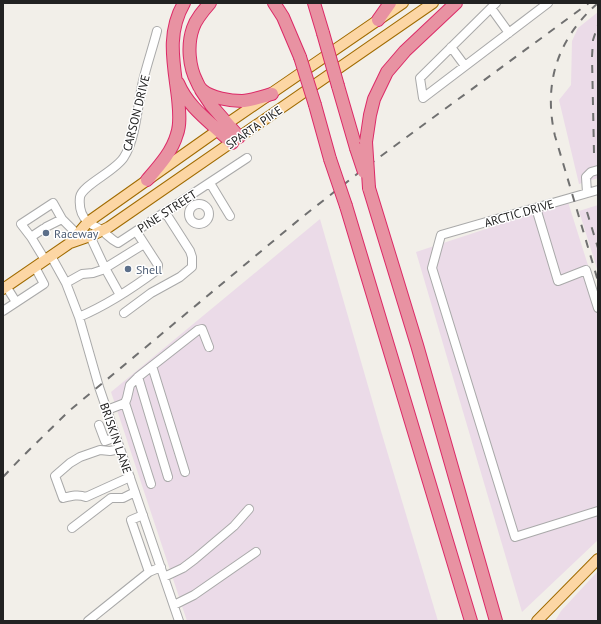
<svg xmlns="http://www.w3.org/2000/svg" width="601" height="624" viewBox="0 0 601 624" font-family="'PT Sans',sans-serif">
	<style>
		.industrial { fill: #ebdbe8 }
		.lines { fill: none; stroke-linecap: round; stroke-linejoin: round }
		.minor-casing { stroke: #a9a9a9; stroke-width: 10 }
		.major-casing { stroke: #a06b00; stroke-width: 12 }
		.highway-casing { stroke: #dc2a67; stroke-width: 14 }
		.minor { stroke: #fff; stroke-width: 8 }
		.major { stroke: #fcd6a4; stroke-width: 10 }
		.highway { stroke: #e892a2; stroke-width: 12 }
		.rail { stroke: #707070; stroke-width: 2; stroke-dasharray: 8 8; stroke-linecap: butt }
		.highway-bridge-casing { stroke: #dc2a67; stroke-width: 14; stroke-linecap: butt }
		.highway-bridge { stroke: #e892a2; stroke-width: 12 }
		.service-dot { fill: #5c6f8a; stroke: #fff; stroke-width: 1.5 }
		.labels { text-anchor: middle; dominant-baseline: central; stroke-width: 3; stroke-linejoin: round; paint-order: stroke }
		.street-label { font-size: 12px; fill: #222; stroke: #fff }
		.service-label { font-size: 12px; fill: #4e5e75; stroke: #fff; text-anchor: start }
	</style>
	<rect width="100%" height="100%" fill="#f2efe9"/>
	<path class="industrial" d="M 598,12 L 598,178 L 579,184 L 559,100 L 571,85 L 572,41 L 578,28 Z
		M 568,202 L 598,297 L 598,540 L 522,612 L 416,252 Z
		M 598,205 L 598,272 L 579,211 Z
		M 320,219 L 381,431 L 438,621 L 187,621 L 111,392 Z
		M 598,571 L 598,621 L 555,621 L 561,611 Z"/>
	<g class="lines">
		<g class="minor-casing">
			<path id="minor" d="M 496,3 L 420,78 L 423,98 L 548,3
				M 491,8 L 509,33
				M 157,31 C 153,47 147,64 143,81 C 138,102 136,139 124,157 C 116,171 82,185 80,197 C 79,206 81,216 88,222 C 92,225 97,227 101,230 C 108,235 110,239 118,243 L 247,158
				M 451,47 L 465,66
				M 210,183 L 230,216
				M 598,190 L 441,235 L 432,268 L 515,537 L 598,511
				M 587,193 L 586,177 L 591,172 L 598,170
				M189 214a10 10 0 1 1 20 0a10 10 0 1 1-20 0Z
				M 536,208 L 558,281 L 586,270 L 598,308
				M 46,227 L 62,219 L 77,234
				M 43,229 L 31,237 L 45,260
				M 90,236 L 105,268 L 120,295
				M 31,237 L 21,224 L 53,203 L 62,219
				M 51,256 L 66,283 L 79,317 L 99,387 L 179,621
				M 66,283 L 82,274 L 93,273 L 102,270 L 144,244
				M 6,286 L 16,302
				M 3,311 L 44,284 L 35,267
				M 124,313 L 151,293 L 180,277 L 192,267 L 192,257 L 190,251 L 165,212
				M 79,317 C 107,305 133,288 157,270 L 158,265 L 136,231
				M 152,366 L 185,472
				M 138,377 L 168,477
				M 125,403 L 151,484
				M 107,410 L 125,403 L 127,398 L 130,385 L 138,377 L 198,330 L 202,329 L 209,347
				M 99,425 L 105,441 L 116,437
				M 120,449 L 110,451 L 100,450 L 80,457 L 70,463 L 55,476 L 63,498 C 71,496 78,494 86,497 L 130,477
				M 143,515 L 131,520 L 149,572 L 161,567
				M 72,528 L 111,498 L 123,498 L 135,492
				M 164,577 L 183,568 L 195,559 L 234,526 L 249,509
				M 174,605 L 194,595 L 256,552
				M 88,621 L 149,572"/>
		</g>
		<g class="major-casing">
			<path id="major" d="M 70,243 L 88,222 L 228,123 L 403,3
				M 3,289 L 70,243 L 93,235 L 109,227 L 433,3
				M 537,621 L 598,559"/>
		</g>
		<g class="highway-casing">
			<path id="highway" d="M 210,3 C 203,11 196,19 193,28 C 187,45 189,67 197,82 C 198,85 200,88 202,90 C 211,98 231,101 242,101 C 250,101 264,96 272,94
				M 274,3 L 283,17 L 300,57
				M 314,3 L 323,33
				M 378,20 L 390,3
				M 178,83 C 189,109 212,123 232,143
				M 338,86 L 356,148
				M 201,90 L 211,105 L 239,137
				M 315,105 L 330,159
				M 366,142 L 370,115 L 374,99 L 387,72 L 405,51 L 456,3
				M 147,180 C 159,166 172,152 177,134 C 181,123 179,110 178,98 C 174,64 166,34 184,3
				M 369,188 L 417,345 L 496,621
				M 346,206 L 471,621"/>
		</g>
		<use href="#minor" class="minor"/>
		<use href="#major" class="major"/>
		<use href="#highway" class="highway"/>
		<path class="rail" d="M 598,3 C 557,39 543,84 555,136 L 598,281
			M 594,153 L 592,57 L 593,40 L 598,25
			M 587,212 L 598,248
			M 3,477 L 22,457 L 69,411 L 301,218 L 366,167 L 589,3"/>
		<g class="highway-bridge-casing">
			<path id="highway-bridge" d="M 323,33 L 338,86
				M 300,57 L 315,105
				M 366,142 L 369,188
				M 356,148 L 364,172
				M 330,159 L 346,206"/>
		</g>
		<use href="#highway-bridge" class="highway-bridge"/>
	</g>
	<g class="service-dot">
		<circle cx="46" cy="233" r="4"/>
		<circle cx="128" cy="269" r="4"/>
	</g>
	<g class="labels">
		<g class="street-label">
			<text transform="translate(136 113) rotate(-76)">CARSON DRIVE</text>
			<text transform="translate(254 127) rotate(-35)">SPARTA PIKE</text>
			<text transform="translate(167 211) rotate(-33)">PINE STREET</text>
			<text transform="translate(519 213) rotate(-16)">ARCTIC DRIVE</text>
			<text transform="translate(116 438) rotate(71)">BRISKIN LANE</text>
		</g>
		<g class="service-label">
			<text x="54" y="233">Raceway</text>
			<text x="136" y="269">Shell</text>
		</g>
	</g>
	<rect width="601" height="624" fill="none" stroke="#222222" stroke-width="8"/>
</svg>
